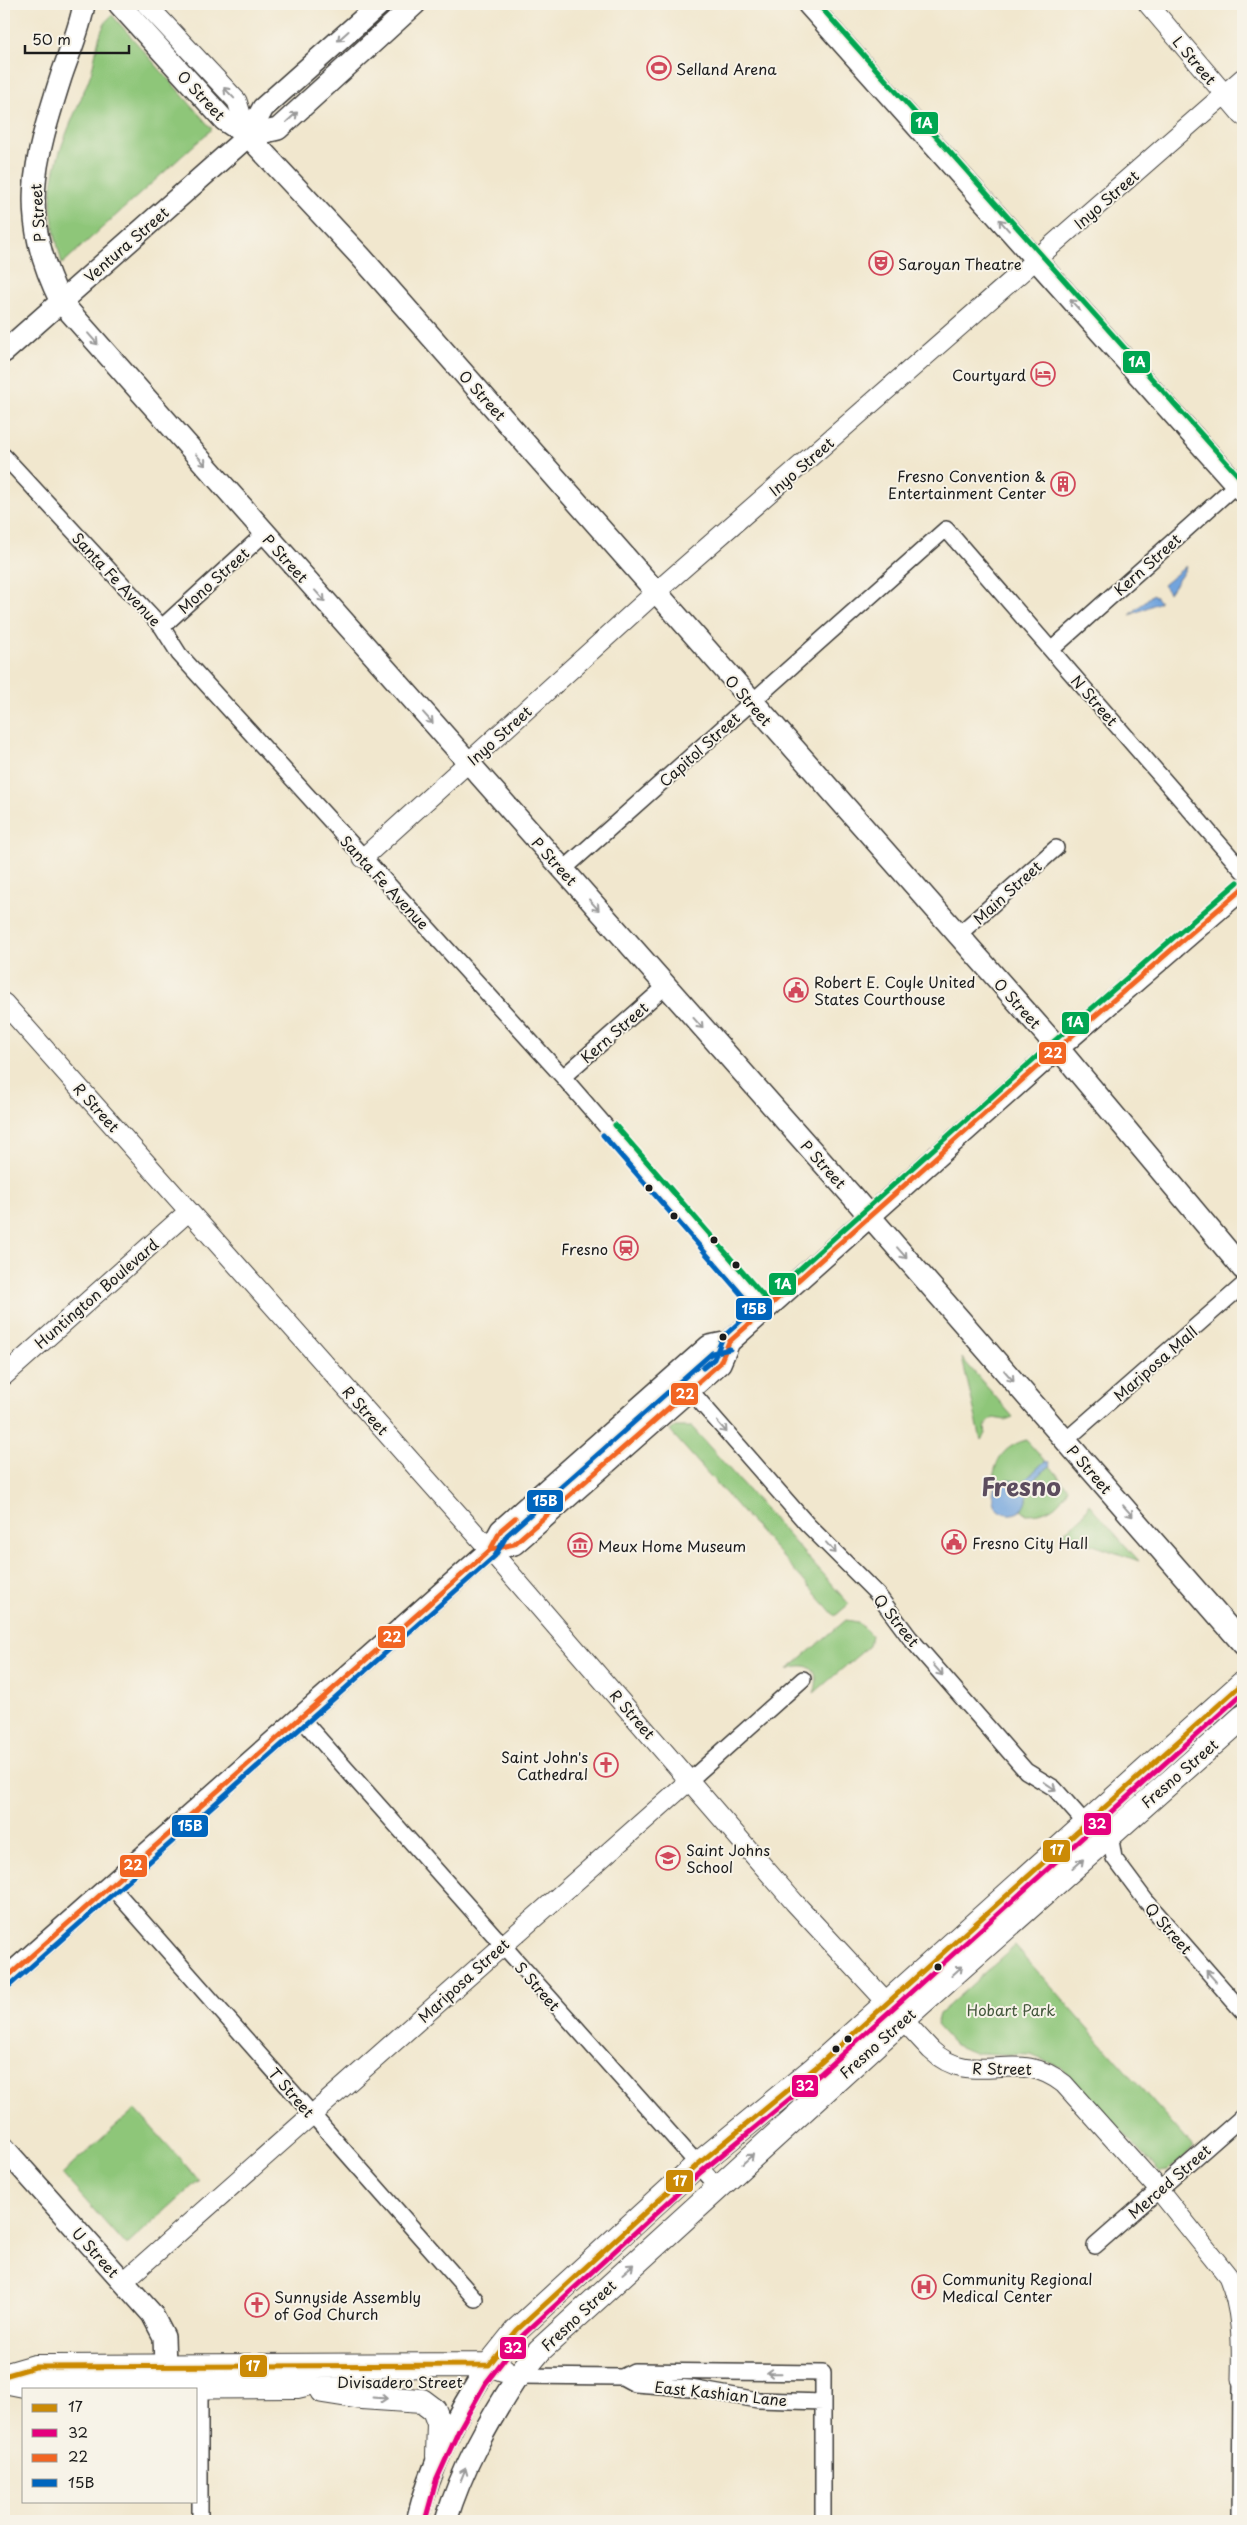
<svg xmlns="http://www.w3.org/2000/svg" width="1247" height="2525" viewBox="0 0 1247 2525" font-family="'Playpen Sans',sans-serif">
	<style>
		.green { fill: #8ec679; stroke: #55714a }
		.water { fill: #72a4dd; stroke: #47607c }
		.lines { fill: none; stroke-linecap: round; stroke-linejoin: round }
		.minor-casing { stroke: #3c3a37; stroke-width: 18 }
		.tertiary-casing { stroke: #3c3a37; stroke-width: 21 }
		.secondary-casing { stroke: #3c3a37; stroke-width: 24 }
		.primary-casing { stroke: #3c3a37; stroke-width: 26 }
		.minor { stroke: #fff; stroke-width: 15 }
		.tertiary { stroke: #fff; stroke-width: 19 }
		.secondary { stroke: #fff; stroke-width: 21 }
		.primary { stroke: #fff; stroke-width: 24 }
		.rail { stroke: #1c1c1c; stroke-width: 4 }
		.bus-1-casing { stroke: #f7f3e8; stroke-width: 9 }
		.bus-2-casing { stroke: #f7f3e8; stroke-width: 9 }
		.bus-3-casing { stroke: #f7f3e8; stroke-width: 9 }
		.bus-4-casing { stroke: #f7f3e8; stroke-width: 9 }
		.bus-5-casing { stroke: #f7f3e8; stroke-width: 9 }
		.bus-1 { stroke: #cb8a06; stroke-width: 5 }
		.bus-2 { stroke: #e5007d; stroke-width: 5 }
		.bus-3 { stroke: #f26522; stroke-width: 5 }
		.bus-4 { stroke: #0065bd; stroke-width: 5 }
		.bus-5 { stroke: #00a651; stroke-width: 5 }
		.oneway { stroke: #999 }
		.bus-dot { fill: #1c1c1c; stroke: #f7f3e8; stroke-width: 2 }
		.labels { text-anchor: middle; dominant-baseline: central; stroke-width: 4; stroke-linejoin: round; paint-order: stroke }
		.street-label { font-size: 15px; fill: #1c1c1c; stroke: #f7f3e8 }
		.poi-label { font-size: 15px; fill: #1c1c1c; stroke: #f7f3e8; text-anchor: start }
		.park-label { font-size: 15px; fill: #44583d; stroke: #f7f3e8 }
		.town-label { font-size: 25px; font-weight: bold; fill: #5c4d5e; stroke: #f7f3e8 }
		.line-badge { stroke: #f7f3e8; stroke-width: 2 }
		.badge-label { font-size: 14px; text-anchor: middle; font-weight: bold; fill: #fff }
	</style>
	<rect width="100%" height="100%" fill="#f7f3e8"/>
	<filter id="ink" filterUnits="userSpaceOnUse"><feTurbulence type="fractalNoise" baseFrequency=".02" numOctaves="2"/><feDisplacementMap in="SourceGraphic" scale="10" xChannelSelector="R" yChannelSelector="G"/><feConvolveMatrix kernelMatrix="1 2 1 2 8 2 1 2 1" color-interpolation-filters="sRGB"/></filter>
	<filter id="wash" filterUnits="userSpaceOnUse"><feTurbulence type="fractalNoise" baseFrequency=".0096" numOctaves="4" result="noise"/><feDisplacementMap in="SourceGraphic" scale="20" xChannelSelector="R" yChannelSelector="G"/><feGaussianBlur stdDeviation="1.12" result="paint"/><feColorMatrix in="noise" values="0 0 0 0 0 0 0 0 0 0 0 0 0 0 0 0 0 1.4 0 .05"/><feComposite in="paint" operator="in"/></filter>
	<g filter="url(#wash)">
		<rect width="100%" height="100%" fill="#f1e7ce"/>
		<path class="green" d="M 112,15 L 212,129 L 62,264 C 57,243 51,221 51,200 C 52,156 75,116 90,76 C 97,57 96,29 112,15 Z
			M 962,1358 L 1013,1417 L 1005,1420 L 994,1418 C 987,1421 984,1426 986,1434 L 981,1440 Z
			M 675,1427 L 692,1427 L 849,1604 L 835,1616 L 670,1431 Z
			M 1026,1440 L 1045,1461 L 1022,1483 C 1015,1480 1004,1478 998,1483 L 993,1479 C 996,1458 1005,1446 1026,1440 Z
			M 1050,1466 L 1068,1488 C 1059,1507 1047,1514 1026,1514 L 1021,1510 C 1029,1504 1028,1494 1025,1486 Z
			M 1089,1504 L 1139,1561 L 1062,1534 L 1081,1518 Z
			M 846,1620 L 858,1622 L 871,1635 L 869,1646 L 814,1693 C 822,1671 809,1660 788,1669 Z
			M 1015,1946 L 1194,2148 L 1168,2171 L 1160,2172 L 1060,2067 L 1031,2055 L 974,2053 L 953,2044 L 936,2025 L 939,2014 Z
			M 135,2109 L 199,2180 L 126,2246 L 62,2174 Z"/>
		<path class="water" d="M 1186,566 L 1183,573 L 1169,593 L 1163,585 Z
			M 1153,594 L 1160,602 L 1130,615 Z
			M 1045,1461 L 1049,1462 L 1050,1466 L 1025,1486 C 1039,1523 981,1524 995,1486 L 1008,1479 L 1022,1483 Z"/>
	</g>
	<g filter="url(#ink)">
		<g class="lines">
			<g class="minor-casing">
				<path id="minor" d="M 4,456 L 162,627 L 179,654 L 563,1077 L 765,1310
					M 162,627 L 265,533
					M 1051,650 L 1237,484
					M 563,870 L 946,529 L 1243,871
					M 957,936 L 1056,848
					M 563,1077 L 666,986
					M 690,1390 L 807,1524 L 878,1595 L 910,1638 L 1026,1771 L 1054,1788 L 1086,1824
					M 1066,1440 L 1243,1285
					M 299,1716 L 718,2187
					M 690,1780 L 803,1679
					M 1110,1834 L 1114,1858 L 1146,1901 L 1243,2012
					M 110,1885 L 475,2299
					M 1095,2246 L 1243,2116
					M 518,2376 L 622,2377 L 634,2371 L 823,2373 L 823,2521
					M 622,2377 L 635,2384 L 690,2388 L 758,2400 L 823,2402
					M 200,2521 L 200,2387
					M 1240,2521 L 1241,2379"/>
			</g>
			<g class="tertiary-casing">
				<path id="tertiary" d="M 146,4 L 237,101 L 248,136
					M 1148,4 L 1243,116
					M 363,858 L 656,592 L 1243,78
					M 4,1003 L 490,1550 L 794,1902 L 931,2050 C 974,2091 1017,2045 1064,2084 L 1159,2190 L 1228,2276 C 1242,2309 1242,2344 1241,2379 L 1243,2379
					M 4,1376 L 189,1211
					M 123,2282 L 690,1780"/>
			</g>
			<g class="secondary-casing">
				<path id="secondary" d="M 84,4 C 80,29 69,53 61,77 C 33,165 18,215 61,302 L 853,1197 L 1243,1644
					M 119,4 L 224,120 L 248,136 L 362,258 L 1058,1048 L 1243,1269
					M 808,4 L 1243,492
					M 248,136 L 278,129 L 415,4
					M 4,352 L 248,136 L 263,108 L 380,4
					M 490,1550 L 514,1544 L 720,1363 L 729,1342 L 1058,1048 L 1243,888
					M 4,1980 L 490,1550 L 501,1530 L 709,1346 L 729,1342
					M 4,2148 L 152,2314 L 164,2337 L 165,2366
					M 417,2521 C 431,2464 456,2414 489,2365
					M 446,2521 C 462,2468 488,2422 518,2376"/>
			</g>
			<g class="primary-casing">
				<path id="primary" d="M 489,2365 L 517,2330 L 696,2166 L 815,2068 L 1243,1683
					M 4,2376 L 35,2367 L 49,2367 L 489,2365 L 503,2370
					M 518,2376 L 540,2350 L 920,2004 L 1243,1717
					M 4,2381 L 34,2387 L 297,2386 L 314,2382 L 346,2381
					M 323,2391 L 361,2397 L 422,2401 L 434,2410 L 439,2423 L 438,2456"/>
			</g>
			<use href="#minor" class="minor"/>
			<use href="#tertiary" class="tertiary"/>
			<use href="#secondary" class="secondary"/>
			<use href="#primary" class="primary"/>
			<path class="rail" d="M 4,618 L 6,620"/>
			<g class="bus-1-casing">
				<path id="bus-1" d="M 4,2376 L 35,2367 L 489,2365 L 517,2330 L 696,2166 L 815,2068 L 1243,1683"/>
			</g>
			<g class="bus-2-casing">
				<path id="bus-2" d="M 425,2521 L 436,2481 L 459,2430 L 485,2384 L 523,2335 L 701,2172 L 820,2074 L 1243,1693"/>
			</g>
			<g class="bus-3-casing">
				<path id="bus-3" d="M 490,1550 L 514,1544 L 720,1363 L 729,1342 L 1058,1048 L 1243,888
					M 4,1980 L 490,1550 L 501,1530 L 515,1518"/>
			</g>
			<g class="bus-4-casing">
				<path id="bus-4" d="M 603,1135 L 754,1309 L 723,1337 L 714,1359 L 703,1368
					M 9,1986 L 495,1556 L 507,1535 L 712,1353 L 730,1349"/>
			</g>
			<g class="bus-5-casing">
				<path id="bus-5" d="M 818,4 L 1243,481
					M 615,1125 L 766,1299 L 1053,1042 L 1238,882"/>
			</g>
			<use href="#bus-1" class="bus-1"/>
			<use href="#bus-2" class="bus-2"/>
			<use href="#bus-3" class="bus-3"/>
			<use href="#bus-4" class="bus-4"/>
			<use href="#bus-5" class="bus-5"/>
		</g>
		<defs><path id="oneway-shaft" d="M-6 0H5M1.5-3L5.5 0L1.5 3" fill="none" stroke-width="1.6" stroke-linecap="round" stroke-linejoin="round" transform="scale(1.25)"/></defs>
		<g class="oneway">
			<use href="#oneway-shaft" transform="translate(343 36) rotate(138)"/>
			<use href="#oneway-shaft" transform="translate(229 93) rotate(-134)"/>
			<use href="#oneway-shaft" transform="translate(292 117) rotate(-42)"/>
			<use href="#oneway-shaft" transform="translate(1004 225) rotate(-131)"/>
			<use href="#oneway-shaft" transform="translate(1075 305) rotate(-132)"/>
			<use href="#oneway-shaft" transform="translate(93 339) rotate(49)"/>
			<use href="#oneway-shaft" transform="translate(201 460) rotate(49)"/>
			<use href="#oneway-shaft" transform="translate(320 596) rotate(48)"/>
			<use href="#oneway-shaft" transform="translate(428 718) rotate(48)"/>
			<use href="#oneway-shaft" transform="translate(594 905) rotate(48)"/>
			<use href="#oneway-shaft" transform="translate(698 1023) rotate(48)"/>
			<use href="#oneway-shaft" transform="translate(902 1253) rotate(49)"/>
			<use href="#oneway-shaft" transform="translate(1009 1376) rotate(49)"/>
			<use href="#oneway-shaft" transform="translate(722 1427) rotate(49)"/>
			<use href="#oneway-shaft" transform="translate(1128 1511) rotate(49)"/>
			<use href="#oneway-shaft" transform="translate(831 1548) rotate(48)"/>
			<use href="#oneway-shaft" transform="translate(938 1670) rotate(49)"/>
			<use href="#oneway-shaft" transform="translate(1050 1786) rotate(34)"/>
			<use href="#oneway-shaft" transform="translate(1078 1864) rotate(-42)"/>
			<use href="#oneway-shaft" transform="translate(957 1971) rotate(-42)"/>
			<use href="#oneway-shaft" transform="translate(1211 1976) rotate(-131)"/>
			<use href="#oneway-shaft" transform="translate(748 2159) rotate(-42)"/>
			<use href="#oneway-shaft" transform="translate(628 2269) rotate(-41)"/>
			<use href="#oneway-shaft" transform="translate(774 2373) rotate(-179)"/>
			<use href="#oneway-shaft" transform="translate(380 2398) rotate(4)"/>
			<use href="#oneway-shaft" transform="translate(463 2475) rotate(-68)"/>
		</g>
	</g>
	<defs>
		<g id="stadium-ring" transform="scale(1.25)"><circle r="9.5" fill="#f7f3e8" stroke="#d1495b" stroke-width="1.5"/><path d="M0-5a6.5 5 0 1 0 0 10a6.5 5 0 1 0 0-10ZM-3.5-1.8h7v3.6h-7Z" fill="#d1495b"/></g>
		<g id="theatre-ring" transform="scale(1.25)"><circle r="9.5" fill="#f7f3e8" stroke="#d1495b" stroke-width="1.5"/><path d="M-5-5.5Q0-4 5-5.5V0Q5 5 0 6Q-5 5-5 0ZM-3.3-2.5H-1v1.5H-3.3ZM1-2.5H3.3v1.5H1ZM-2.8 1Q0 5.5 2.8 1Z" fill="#d1495b"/></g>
		<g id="hotel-ring" transform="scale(1.25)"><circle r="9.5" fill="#f7f3e8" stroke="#d1495b" stroke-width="1.5"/><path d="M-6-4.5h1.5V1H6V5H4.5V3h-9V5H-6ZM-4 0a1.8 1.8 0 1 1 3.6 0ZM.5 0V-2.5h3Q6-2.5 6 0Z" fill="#d1495b"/></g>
		<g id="building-ring" transform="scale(1.25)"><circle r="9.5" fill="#f7f3e8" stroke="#d1495b" stroke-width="1.5"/><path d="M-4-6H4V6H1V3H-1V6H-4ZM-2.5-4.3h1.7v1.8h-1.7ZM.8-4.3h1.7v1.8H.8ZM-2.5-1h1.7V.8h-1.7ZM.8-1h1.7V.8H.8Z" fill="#d1495b"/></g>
		<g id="civic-ring" transform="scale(1.25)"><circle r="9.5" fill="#f7f3e8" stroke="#d1495b" stroke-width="1.5"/><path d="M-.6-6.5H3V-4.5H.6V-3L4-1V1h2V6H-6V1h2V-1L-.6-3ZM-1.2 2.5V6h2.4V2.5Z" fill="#d1495b"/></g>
		<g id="station-ring" transform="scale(1.25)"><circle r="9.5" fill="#f7f3e8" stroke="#d1495b" stroke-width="1.5"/><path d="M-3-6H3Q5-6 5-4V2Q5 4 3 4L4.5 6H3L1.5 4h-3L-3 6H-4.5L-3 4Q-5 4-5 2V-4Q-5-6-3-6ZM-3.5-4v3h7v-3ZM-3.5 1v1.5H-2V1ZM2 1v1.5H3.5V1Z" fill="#d1495b"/></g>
		<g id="museum-ring" transform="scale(1.25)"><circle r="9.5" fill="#f7f3e8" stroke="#d1495b" stroke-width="1.5"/><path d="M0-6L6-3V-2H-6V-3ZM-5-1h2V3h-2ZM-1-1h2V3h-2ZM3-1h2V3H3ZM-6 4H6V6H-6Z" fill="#d1495b"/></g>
		<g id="church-ring" transform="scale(1.25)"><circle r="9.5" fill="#f7f3e8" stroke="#d1495b" stroke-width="1.5"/><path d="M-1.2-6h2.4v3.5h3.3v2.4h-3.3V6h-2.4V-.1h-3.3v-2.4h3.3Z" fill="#d1495b"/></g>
		<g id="school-ring" transform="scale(1.25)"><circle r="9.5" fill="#f7f3e8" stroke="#d1495b" stroke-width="1.5"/><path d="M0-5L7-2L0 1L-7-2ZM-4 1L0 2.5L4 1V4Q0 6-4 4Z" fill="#d1495b"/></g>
		<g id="hospital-ring" transform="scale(1.25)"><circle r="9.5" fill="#f7f3e8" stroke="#d1495b" stroke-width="1.5"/><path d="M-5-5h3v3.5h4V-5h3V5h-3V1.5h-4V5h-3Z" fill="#d1495b"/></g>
	</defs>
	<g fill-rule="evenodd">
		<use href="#stadium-ring" x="659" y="68"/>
		<use href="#theatre-ring" x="881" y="263"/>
		<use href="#hotel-ring" x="1043" y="374"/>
		<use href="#building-ring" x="1063" y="484"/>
		<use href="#civic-ring" x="796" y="990"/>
		<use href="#station-ring" x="626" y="1248"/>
		<use href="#civic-ring" x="954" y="1542"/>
		<use href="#museum-ring" x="580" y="1545"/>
		<use href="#church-ring" x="606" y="1765"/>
		<use href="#school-ring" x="668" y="1858"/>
		<use href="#hospital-ring" x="924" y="2287"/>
		<use href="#church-ring" x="257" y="2305"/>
	</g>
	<g class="bus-dot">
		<circle cx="649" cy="1188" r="4.5"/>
		<circle cx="674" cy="1216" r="4.5"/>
		<circle cx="714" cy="1240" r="4.5"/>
		<circle cx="736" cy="1265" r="4.5"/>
		<circle cx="723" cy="1337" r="4.5"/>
		<circle cx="938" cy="1967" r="4.5"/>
		<circle cx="848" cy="2039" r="4.5"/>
		<circle cx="836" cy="2049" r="4.5"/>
	</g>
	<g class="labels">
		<g class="street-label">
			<text transform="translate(1195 60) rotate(50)">L Street</text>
			<text transform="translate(202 95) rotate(47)">O Street</text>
			<text transform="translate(1106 199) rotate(-41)">Inyo Street</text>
			<text transform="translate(37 213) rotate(-94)">P Street</text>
			<text transform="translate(126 244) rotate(-41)">Ventura Street</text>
			<text transform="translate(483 395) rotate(48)">O Street</text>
			<text transform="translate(801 466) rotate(-41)">Inyo Street</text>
			<text transform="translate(286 558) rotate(48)">P Street</text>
			<text transform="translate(1147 564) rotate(-42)">Kern Street</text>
			<text transform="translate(117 579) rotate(47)">Santa Fe Avenue</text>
			<text transform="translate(213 580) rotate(-42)">Mono Street</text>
			<text transform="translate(749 700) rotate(49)">O Street</text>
			<text transform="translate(1095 700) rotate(49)">N Street</text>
			<text transform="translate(499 735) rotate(-42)">Inyo Street</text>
			<text transform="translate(699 749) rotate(-42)">Capitol Street</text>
			<text transform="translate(555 861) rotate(48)">P Street</text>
			<text transform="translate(385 882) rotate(47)">Santa Fe Avenue</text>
			<text transform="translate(1007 892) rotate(-42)">Main Street</text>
			<text transform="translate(1018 1003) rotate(48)">O Street</text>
			<text transform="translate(614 1032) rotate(-41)">Kern Street</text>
			<text transform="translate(97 1107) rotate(48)">R Street</text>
			<text transform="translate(824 1164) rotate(48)">P Street</text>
			<text transform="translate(96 1293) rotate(-41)">Huntington Boulevard</text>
			<text transform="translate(1155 1363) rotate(-41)">Mariposa Mall</text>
			<text transform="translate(366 1410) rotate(48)">R Street</text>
			<text transform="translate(1090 1469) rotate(49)">P Street</text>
			<text transform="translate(897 1620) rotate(51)">Q Street</text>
			<text transform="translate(633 1714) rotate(49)">R Street</text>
			<text transform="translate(1179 1773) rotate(-41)">Fresno Street</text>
			<text transform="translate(1169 1928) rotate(49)">Q Street</text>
			<text transform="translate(463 1980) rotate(-42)">Mariposa Street</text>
			<text transform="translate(538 1986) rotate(49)">S Street</text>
			<text transform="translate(877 2043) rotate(-42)">Fresno Street</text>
			<text transform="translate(1002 2068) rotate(1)">R Street</text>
			<text transform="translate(292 2092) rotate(49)">T Street</text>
			<text transform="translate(1169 2181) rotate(-41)">Merced Street</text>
			<text transform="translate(96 2252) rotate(48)">U Street</text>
			<text transform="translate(578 2315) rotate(-43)">Fresno Street</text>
			<text x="400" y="2381">Divisadero Street</text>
			<text transform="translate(721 2393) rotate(6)">East Kashian Lane</text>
		</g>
		<g class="poi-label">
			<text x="676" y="68">Selland Arena</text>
			<text x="898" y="263">Saroyan Theatre</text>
			<text x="1026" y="374" text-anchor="end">Courtyard</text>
			<text x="1046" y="475" text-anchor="end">Fresno Convention &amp;<tspan x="1046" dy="17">Entertainment Center</tspan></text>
			<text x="814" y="981">Robert E. Coyle United<tspan x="814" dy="17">States Courthouse</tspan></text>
			<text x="608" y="1248" text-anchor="end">Fresno</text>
			<text x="972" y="1542">Fresno City Hall</text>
			<text x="598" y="1545">Meux Home Museum</text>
			<text x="588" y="1756" text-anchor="end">Saint John's<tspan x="588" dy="17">Cathedral</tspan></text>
			<text x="686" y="1849">Saint Johns<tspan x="686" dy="17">School</tspan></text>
			<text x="942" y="2278">Community Regional<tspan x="942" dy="17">Medical Center</tspan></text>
			<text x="274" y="2296">Sunnyside Assembly<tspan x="274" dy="17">of God Church</tspan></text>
		</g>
		<g class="park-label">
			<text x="1011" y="2009">Hobart Park</text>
		</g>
		<g class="town-label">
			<text x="1021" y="1486">Fresno</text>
		</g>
	</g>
	<g class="line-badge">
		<rect x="910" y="111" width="29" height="24" rx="5" fill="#00a651"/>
		<rect x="1122" y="350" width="29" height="24" rx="5" fill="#00a651"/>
		<rect x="1061" y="1011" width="29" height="24" rx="5" fill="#00a651"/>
		<rect x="1038" y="1041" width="29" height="24" rx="5" fill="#f26522"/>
		<rect x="768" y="1272" width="29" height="24" rx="5" fill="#00a651"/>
		<rect x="735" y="1297" width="38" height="24" rx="5" fill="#0065bd"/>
		<rect x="670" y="1382" width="29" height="24" rx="5" fill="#f26522"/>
		<rect x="526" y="1489" width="38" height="24" rx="5" fill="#0065bd"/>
		<rect x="377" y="1625" width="29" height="24" rx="5" fill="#f26522"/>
		<rect x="1083" y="1812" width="29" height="24" rx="5" fill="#e5007d"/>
		<rect x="171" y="1814" width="38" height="24" rx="5" fill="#0065bd"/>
		<rect x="1042" y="1839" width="29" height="24" rx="5" fill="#cb8a06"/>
		<rect x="119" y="1854" width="29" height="24" rx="5" fill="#f26522"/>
		<rect x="791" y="2074" width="28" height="24" rx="5" fill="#e5007d"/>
		<rect x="665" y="2169" width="29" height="24" rx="5" fill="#cb8a06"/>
		<rect x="499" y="2336" width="28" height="24" rx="5" fill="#e5007d"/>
		<rect x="239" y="2354" width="29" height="24" rx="5" fill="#cb8a06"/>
	</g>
	<g class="badge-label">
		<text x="924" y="128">1A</text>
		<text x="1137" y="367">1A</text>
		<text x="1075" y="1027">1A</text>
		<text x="1053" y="1058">22</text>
		<text x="783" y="1289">1A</text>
		<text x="754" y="1314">15B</text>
		<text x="685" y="1399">22</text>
		<text x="545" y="1506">15B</text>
		<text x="392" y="1642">22</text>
		<text x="1097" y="1829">32</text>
		<text x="190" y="1831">15B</text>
		<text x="1057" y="1855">17</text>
		<text x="133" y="1870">22</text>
		<text x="805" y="2091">32</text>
		<text x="680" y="2186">17</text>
		<text x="513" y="2353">32</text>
		<text x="253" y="2371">17</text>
	</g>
	<rect width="1247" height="2525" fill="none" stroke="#f7f3e8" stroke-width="20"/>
	<rect x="22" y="2388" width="175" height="115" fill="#f7f3e8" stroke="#9f9d96"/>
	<rect x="32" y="2404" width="25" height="8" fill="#cb8a06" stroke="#9f9d96"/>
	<text x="68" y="2412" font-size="15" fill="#1c1c1c">17</text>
	<rect x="32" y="2429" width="25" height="8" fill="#e5007d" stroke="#9f9d96"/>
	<text x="68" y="2438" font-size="15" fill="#1c1c1c">32</text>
	<rect x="32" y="2454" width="25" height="8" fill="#f26522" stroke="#9f9d96"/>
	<text x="68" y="2462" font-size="15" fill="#1c1c1c">22</text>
	<rect x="32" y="2479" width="25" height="8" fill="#0065bd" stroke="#9f9d96"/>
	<text x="68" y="2488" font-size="15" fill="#1c1c1c">15B</text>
	<path d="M25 45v8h104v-8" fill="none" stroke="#1c1c1c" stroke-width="2.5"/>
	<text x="32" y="45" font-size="15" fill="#1c1c1c" stroke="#f7f3e8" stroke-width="4" paint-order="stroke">50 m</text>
</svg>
